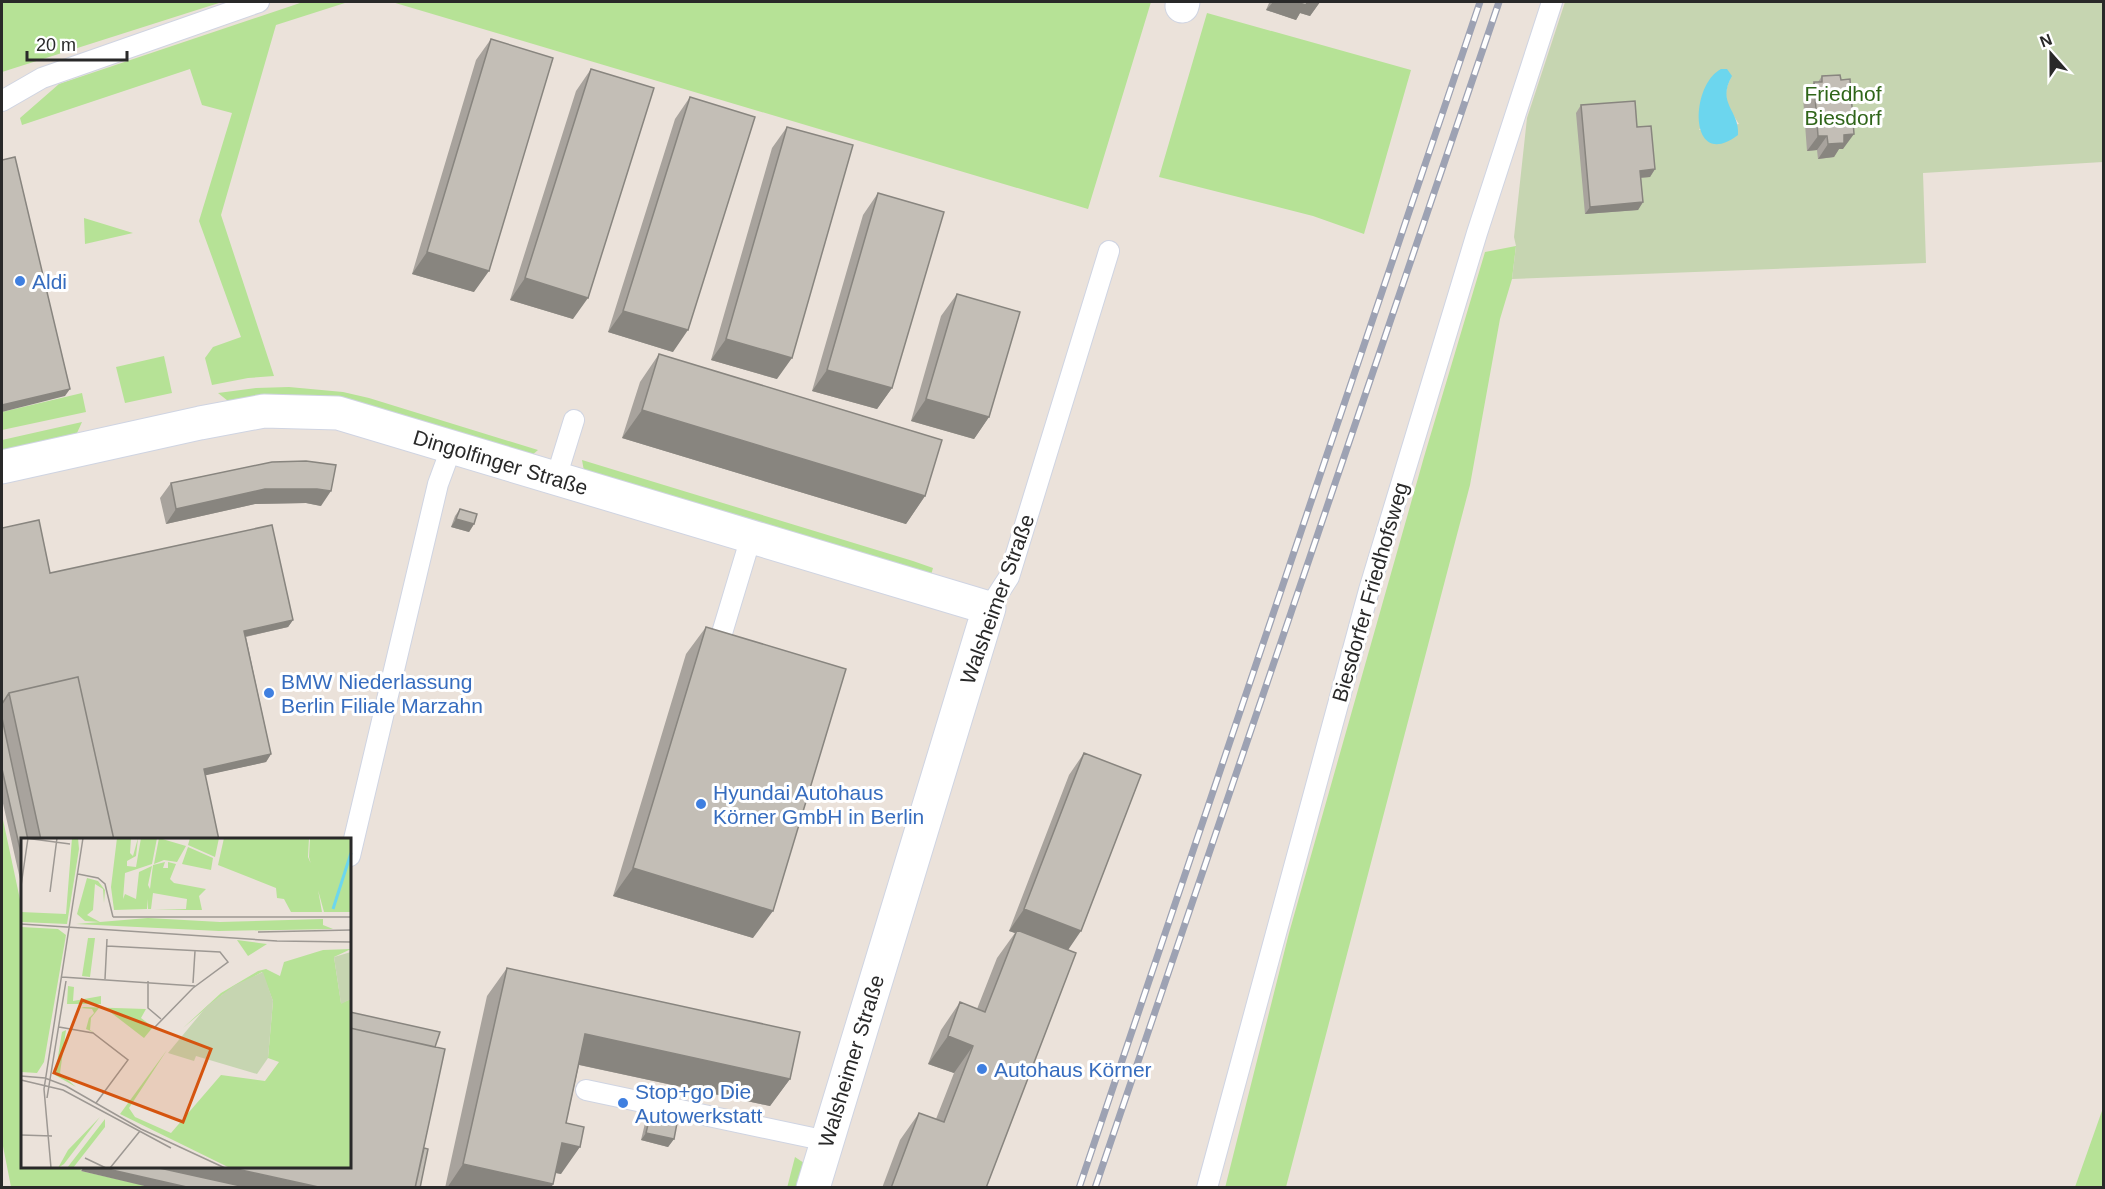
<svg xmlns="http://www.w3.org/2000/svg" width="2105" height="1189" viewBox="0 0 2105 1189" font-family="Helvetica,sans-serif">
	<style>
		.green { fill: #b6e296 }
		.cemetery { fill: #c6d5b1; fill-rule: evenodd }
		.water { fill: #6cd6ee }
		.lines { fill: none; stroke-linecap: round; stroke-linejoin: round }
		.service-casing { stroke: #cfd4e2; stroke-width: 22 }
		.minor-casing { stroke: #cfd4e2; stroke-width: 35 }
		.service { stroke: #fff; stroke-width: 20 }
		.minor { stroke: #fff; stroke-width: 33 }
		.rail-casing { stroke: #9da2b3; stroke-width: 7 }
		.rail { stroke: #fff; stroke-width: 4.5; stroke-dasharray: 14; stroke-linecap: butt }
		.wall { fill: #a8a39d }
		.shaded-wall { fill: #88857f }
		.building { fill: #c3beb6; stroke: #88857f; stroke-width: 1.5 }
		.shop-dot { fill: #3f7fe0; stroke: #fff; stroke-width: 2 }
		.labels { text-anchor: middle; dominant-baseline: central; stroke-width: 6; stroke-linejoin: round; paint-order: stroke }
		.park-label { font-size: 21px; fill: #2f6519; stroke: #fff }
		.shop-label { font-size: 21px; fill: #366cbe; stroke: #fff; text-anchor: start }
		.street-label { font-size: 21px; fill: #292929; stroke: #fff }
		.inset-river { fill: none; stroke: #6cd6ee; stroke-width: 3 }
		.inset-road { fill: none; stroke: #9d9893; stroke-width: 1.5 }
		.view { fill: #d5540f; fill-opacity: 0.15; stroke: #d5540f; stroke-width: 3 }
		.inset-edge { fill: none; stroke: #292929; stroke-width: 3 }
	</style>
	<rect width="100%" height="100%" fill="#ebe2da"/>
	<path class="green" d="M 2,2 L 222,2 L 2,72 Z
		M 303,2 L 348,2 L 276,25 L 221,215 L 274,376 L 248,378 L 212,385 L 205,358 L 213,347 L 241,337 L 199,221 L 232,113 L 202,105 L 190,69 L 22,125 L 20,118 L 59,84 Z
		M 392,2 L 1151,2 L 1088,209 Z
		M 1207,13 L 1411,70 L 1364,234 L 1313,216 L 1159,177 Z
		M 84,218 L 133,233 L 85,244 Z
		M 1516,246 L 1512,279 L 1500,319 L 1470,485 L 1286,1187 L 1225,1188 L 1289,933 L 1424,457 L 1485,252 Z
		M 164,356 L 172,393 L 125,403 L 116,367 Z
		M 289,387 L 343,392 L 369,398 L 538,450 L 531,456 L 325,398 L 277,394 L 228,401 L 218,393 L 256,388 Z
		M 82,393 L 86,412 L 2,430 L 2,412 Z
		M 82,422 L 77,433 L 2,450 L 2,440 Z
		M 582,460 L 913,561 L 933,568 L 931,575 L 584,471 Z
		M 2,815 L 22,909 L 22,1166 L 80,1167 L 81,1171 L 152,1187 L 11,1187 L 2,1141 Z
		M 2103,1108 L 2103,1187 L 2075,1187 Z
		M 795,1157 L 804,1163 L 797,1187 L 787,1188 Z"/>
	<path class="cemetery" d="M 1565,2 L 2103,2 L 2103,162 L 1923,173 L 1926,263 L 1512,279 L 1516,246 L 1514,237 L 1527,118 ZM 1732,76 C 1720,97 1728,106 1739,124 L 1699,130 Z"/>
	<path class="water" d="M 1721,69 L 1727,69 L 1732,76 C 1716,104 1740,110 1738,135 C 1689,172 1689,86 1721,69 Z"/>
	<g class="lines">
		<g class="service-casing">
			<path id="service" d="M 2,101 L 42,78 L 259,2
				M 556,478 L 574,420
				M 989,608 L 1009,577 L 1109,251
				M 722,633 L 751,537
				M 350,856 L 438,484 L 452,446
				M 586,1090 L 827,1141
				M 1207,1188 L 1369,590 L 1477,233 L 1552,2"/>
		</g>
		<g class="minor-casing">
			<g id="minor">
				<path d="M 1182,6 L 1183,2"/>
				<path id="s1" d="M 2,467 L 200,423 L 264,411 L 338,413 L 989,608 L 813,1188"/>
			</g>
		</g>
		<use href="#service" class="service"/>
		<use href="#minor" class="minor"/>
		<g class="rail-casing">
			<path id="rail" d="M 1079,1188 L 1480,2
				M 1095,1188 L 1499,2"/>
		</g>
		<use href="#rail" class="rail"/>
	</g>
	<path class="wall" d="M 1264,2 L 1320,2 L 1310,16 L 1300,13 L 1296,20 L 1266,10 L 1269,3 Z
		M 491,39 L 474,292 L 412,274 L 476,60 Z
		M 591,69 L 573,319 L 510,300 L 576,91 Z
		M 1822,76 L 1843,149 L 1839,149 L 1834,157 L 1818,159 L 1817,150 L 1807,151 L 1803,97 L 1814,82 L 1818,82 Z
		M 690,97 L 673,352 L 608,332 L 675,119 Z
		M 1581,105 L 1637,127 L 1655,169 L 1650,177 L 1641,178 L 1643,202 L 1638,210 L 1585,214 L 1576,113 Z
		M 787,127 L 777,379 L 711,360 L 772,148 Z
		M 878,193 L 892,388 L 877,409 L 812,391 L 863,215 Z
		M 957,294 L 989,417 L 974,439 L 911,421 L 941,316 Z
		M 659,354 L 925,496 L 906,524 L 622,438 L 640,382 Z
		M 272,462 L 321,506 L 306,503 L 255,504 L 166,524 L 160,498 L 171,483 Z
		M 460,509 L 474,524 L 469,532 L 451,527 L 455,516 Z
		M 2,528 L 50,573 L 293,620 L 288,627 L 246,637 L 271,754 L 266,762 L 205,775 L 219,840 L 22,840 L 22,888 L 2,799 Z
		M 706,627 L 753,938 L 613,896 L 686,654 Z
		M 1084,753 L 1068,950 L 986,1188 L 882,1188 L 900,1140 L 919,1113 L 936,1119 L 954,1073 L 928,1064 L 941,1030 L 960,1002 L 977,1009 L 997,958 L 1015,933 L 1009,931 L 1069,775 Z
		M 507,968 L 790,1079 L 770,1106 L 579,1065 L 566,1123 L 561,1174 L 555,1173 L 553,1184 L 551,1188 L 445,1188 L 487,996 Z
		M 651,1112 L 674,1139 L 668,1147 L 641,1140 L 646,1119 Z"/>
	<path class="shaded-wall" d="M 1273,2 L 1320,2 L 1310,16 L 1300,13 L 1296,20 L 1266,10 Z
		M 1854,134 L 1843,149 L 1839,149 L 1834,157 L 1818,159 L 1828,144 L 1844,135 Z
		M 1818,136 L 1827,136 L 1817,150 L 1807,151 Z
		M 1655,169 L 1650,177 L 1635,178 L 1640,171 Z
		M 1643,202 L 1638,210 L 1585,214 L 1590,207 Z
		M 427,252 L 489,271 L 474,292 L 412,274 Z
		M 525,278 L 588,298 L 573,319 L 510,300 Z
		M 623,311 L 688,330 L 673,352 L 608,332 Z
		M 726,339 L 792,358 L 777,379 L 711,360 Z
		M 827,370 L 892,388 L 877,409 L 812,391 Z
		M 70,389 L 65,396 L 2,412 L 2,405 Z
		M 926,399 L 989,417 L 974,439 L 911,421 Z
		M 642,410 L 925,496 L 906,524 L 622,438 Z
		M 265,489 L 317,489 L 331,491 L 321,506 L 306,503 L 255,504 L 166,524 L 176,509 Z
		M 456,519 L 474,524 L 469,532 L 451,527 Z
		M 293,620 L 288,627 L 239,638 L 244,631 Z
		M 271,754 L 266,762 L 198,777 L 204,769 Z
		M 633,868 L 773,911 L 753,938 L 613,896 Z
		M 1024,909 L 1081,931 L 1066,953 L 1017,930 L 1015,933 L 1009,931 Z
		M 585,1034 L 790,1079 L 770,1106 L 566,1062 Z
		M 948,1036 L 973,1046 L 954,1073 L 928,1064 Z
		M 646,1133 L 674,1139 L 668,1147 L 641,1140 Z
		M 562,1143 L 580,1147 L 561,1174 L 543,1170 Z
		M 463,1164 L 553,1184 L 551,1188 L 447,1188 Z
		M 84,1167 L 99,1167 L 191,1188 L 153,1188 L 81,1171 Z
		M 116,1167 L 228,1167 L 323,1188 L 210,1188 Z"/>
	<path class="building" d="M 1296,2 L 1307,2 L 1306,5 Z
		M 491,39 L 553,58 L 489,271 L 427,252 Z
		M 591,69 L 654,88 L 588,298 L 525,278 Z
		M 1840,75 L 1841,80 L 1850,79 L 1854,134 L 1844,135 L 1844,143 L 1828,144 L 1827,136 L 1818,136 L 1814,82 L 1822,82 L 1822,76 Z
		M 690,97 L 755,117 L 688,330 L 623,311 Z
		M 1635,101 L 1637,127 L 1651,126 L 1655,169 L 1640,171 L 1643,202 L 1590,207 L 1581,105 Z
		M 787,127 L 853,145 L 792,358 L 726,339 Z
		M 15,157 L 70,389 L 2,405 L 2,160 Z
		M 878,193 L 944,212 L 892,388 L 827,370 Z
		M 957,294 L 1020,312 L 989,417 L 926,399 Z
		M 659,354 L 942,440 L 925,496 L 642,410 Z
		M 306,461 L 336,465 L 331,491 L 317,489 L 265,489 L 176,509 L 171,483 L 272,462 Z
		M 460,509 L 477,514 L 474,524 L 456,519 Z
		M 39,520 L 50,573 L 272,525 L 293,620 L 244,631 L 271,754 L 204,769 L 219,840 L 114,840 L 78,677 L 9,693 L 2,704 L 2,528 Z
		M 706,627 L 846,669 L 773,911 L 633,868 Z
		M 78,677 L 114,840 L 41,840 L 9,693 Z
		M 2,718 L 28,840 L 22,840 L 22,858 L 2,769 Z
		M 1084,753 L 1141,775 L 1081,931 L 1024,909 Z
		M 1017,930 L 1076,953 L 986,1188 L 891,1188 L 919,1113 L 944,1122 L 973,1046 L 948,1036 L 960,1002 L 985,1012 Z
		M 507,968 L 800,1032 L 790,1079 L 585,1034 L 566,1123 L 584,1127 L 580,1147 L 562,1143 L 553,1184 L 463,1164 Z
		M 350,1012 L 440,1032 L 435,1047 L 350,1028 Z
		M 350,1028 L 445,1049 L 415,1188 L 323,1188 L 228,1167 L 350,1167 Z
		M 651,1112 L 678,1118 L 674,1139 L 646,1133 Z
		M 424,1148 L 428,1149 L 420,1188 L 415,1188 Z
		M 99,1167 L 155,1167 L 250,1188 L 191,1188 Z"/>
	<g class="shop-dot">
		<circle cx="20" cy="281" r="6"/>
		<circle cx="269" cy="693" r="6"/>
		<circle cx="701" cy="804" r="6"/>
		<circle cx="982" cy="1069" r="6"/>
		<circle cx="623" cy="1103" r="6"/>
	</g>
	<g class="labels">
		<g class="park-label">
			<text x="1843" y="93">Friedhof<tspan x="1843" dy="24">Biesdorf</tspan></text>
		</g>
		<g class="shop-label">
			<text x="32" y="281">Aldi</text>
			<text x="281" y="681">BMW Niederlassung<tspan x="281" dy="24">Berlin Filiale Marzahn</tspan></text>
			<text x="713" y="792">Hyundai Autohaus<tspan x="713" dy="24">Körner GmbH in Berlin</tspan></text>
			<text x="994" y="1069">Autohaus Körner</text>
			<text x="635" y="1091">Stop+go Die<tspan x="635" dy="24">Autowerkstatt</tspan></text>
		</g>
		<g class="street-label">
			<text stroke="none"><textPath href="#s1" startOffset="512">Dingolfinger Straße</textPath></text>
			<text transform="translate(1370 592) rotate(-74)">Biesdorfer Friedhofsweg</text>
			<text transform="translate(997 599) rotate(-70)">Walsheimer Straße</text>
			<text transform="translate(851 1061) rotate(-73)">Walsheimer Straße</text>
		</g>
	</g>
	<g transform="translate(21 838)">
		<rect width="330" height="330" fill="#ebe2da"/>
		<path d="M 51,0 L 57,0 L 58,11 L 46,86 L 0,84 L 0,74 L 45,76 ZM 96,0 L 110,0 L 109,15 L 112,18 L 117,0 L 115,18 L 106,23 L 106,28 L 115,29 L 120,0 L 136,0 L 131,26 L 104,35 L 102,61 L 104,56 L 115,61 L 118,34 L 131,28 L 127,47 L 129,51 L 132,27 L 144,24 L 142,30 L 147,30 L 147,24 L 155,26 L 149,41 L 153,45 L 185,51 L 178,58 L 181,72 L 133,72 L 165,71 L 166,61 L 132,55 L 130,71 L 127,71 L 127,61 L 126,71 L 93,72 L 90,49 ZM 138,0 L 165,8 L 156,24 L 143,22 L 133,26 ZM 169,0 L 198,0 L 194,19 L 167,7 ZM 203,0 L 288,0 L 287,19 L 294,35 L 301,74 L 270,74 L 263,61 L 256,60 L 255,50 L 197,27 ZM 289,0 L 330,0 L 330,74 L 303,74 L 288,19 ZM 167,9 L 192,20 L 190,32 L 161,26 ZM 66,40 L 77,43 L 84,52 L 83,65 L 82,51 L 74,46 L 72,72 L 66,77 L 79,84 L 64,83 L 56,76 ZM 127,80 L 199,84 L 302,81 L 302,87 L 312,91 L 198,93 L 55,86 ZM 0,89 L 37,91 L 45,97 L 23,224 L 16,235 L 0,234 ZM 67,100 L 74,100 L 69,139 L 61,138 ZM 216,102 L 238,105 L 246,106 L 227,118 ZM 330,111 L 313,119 L 320,165 L 330,161 L 330,330 L 209,330 L 99,276 L 146,212 L 108,270 L 114,279 L 150,295 L 200,237 L 244,243 L 258,224 L 247,220 L 252,163 L 241,134 L 201,157 L 162,190 L 200,155 L 237,133 L 245,131 L 259,138 L 263,124 L 302,112 ZM 47,148 L 53,149 L 52,163 L 80,158 L 80,166 L 46,166 ZM 63,169 L 125,171 L 120,180 L 132,189 L 123,200 L 84,170 L 78,170 L 70,180 L 69,192 L 74,195 L 65,191 L 68,180 L 73,175 L 71,171 L 60,170 ZM 45,192 L 39,235 L 55,249 L 34,237 L 41,194 ZM 79,279 L 43,326 L 37,330 L 47,312 ZM 84,281 L 84,289 L 52,330 L 46,330 Z" fill="#b6e296"/>
		<path d="M 330,114 L 330,161 L 320,166 L 313,119 ZM 242,134 L 252,163 L 247,220 L 236,236 L 175,218 L 173,223 L 147,215 L 186,168 L 214,147 Z" fill="#c6d5b1"/>
		<path class="inset-river" d="M 312,71 L 330,15"/>
		<path class="inset-road" d="M 4,0 L 49,6M 57,36 L 77,40 L 84,46 L 92,79M 0,48 L 7,0M 29,54 L 36,0M 92,79 L 330,79M 0,86 L 256,103 L 330,104M 237,94 L 330,92M 86,108 L 199,114 L 207,124 L 172,150 L 133,190M 41,139 L 174,148M 84,141 L 86,101M 127,143 L 127,170 L 140,181M 172,145 L 174,113M 38,189 L 72,195 L 107,222 L 75,265M 0,238 L 24,240 L 45,248 L 120,291 L 204,330M 0,242 L 42,252 L 150,310M 26,260 L 45,143M 0,297 L 31,298M 64,320 L 85,330M 30,330 L 23,251 L 62,0M 89,330 L 119,293"/>
		<path class="view" d="M 61,162 L 190,211 L 162,284 L 33,235 Z"/>
		<rect width="330" height="330" class="inset-edge"/>
	</g>
	<rect width="2105" height="1189" fill="none" stroke="#292929" stroke-width="6"/>
	<g transform="translate(2051 54) rotate(339)" stroke="#ffffff" stroke-width="4.5" paint-order="stroke">
	<path d="M0-4.5L10 22L0 15L-10 22Z" fill="#292929"/>
	<text y="-9" font-size="16" font-weight="bold" text-anchor="middle" fill="#292929">N</text>
	</g>
	<path d="M27 51v9h100v-9" fill="none" stroke="#292929" stroke-width="3"/>
	<text x="36" y="51" font-size="18" fill="#292929" stroke="#ffffff" stroke-width="4.5" paint-order="stroke">20 m</text>
</svg>
